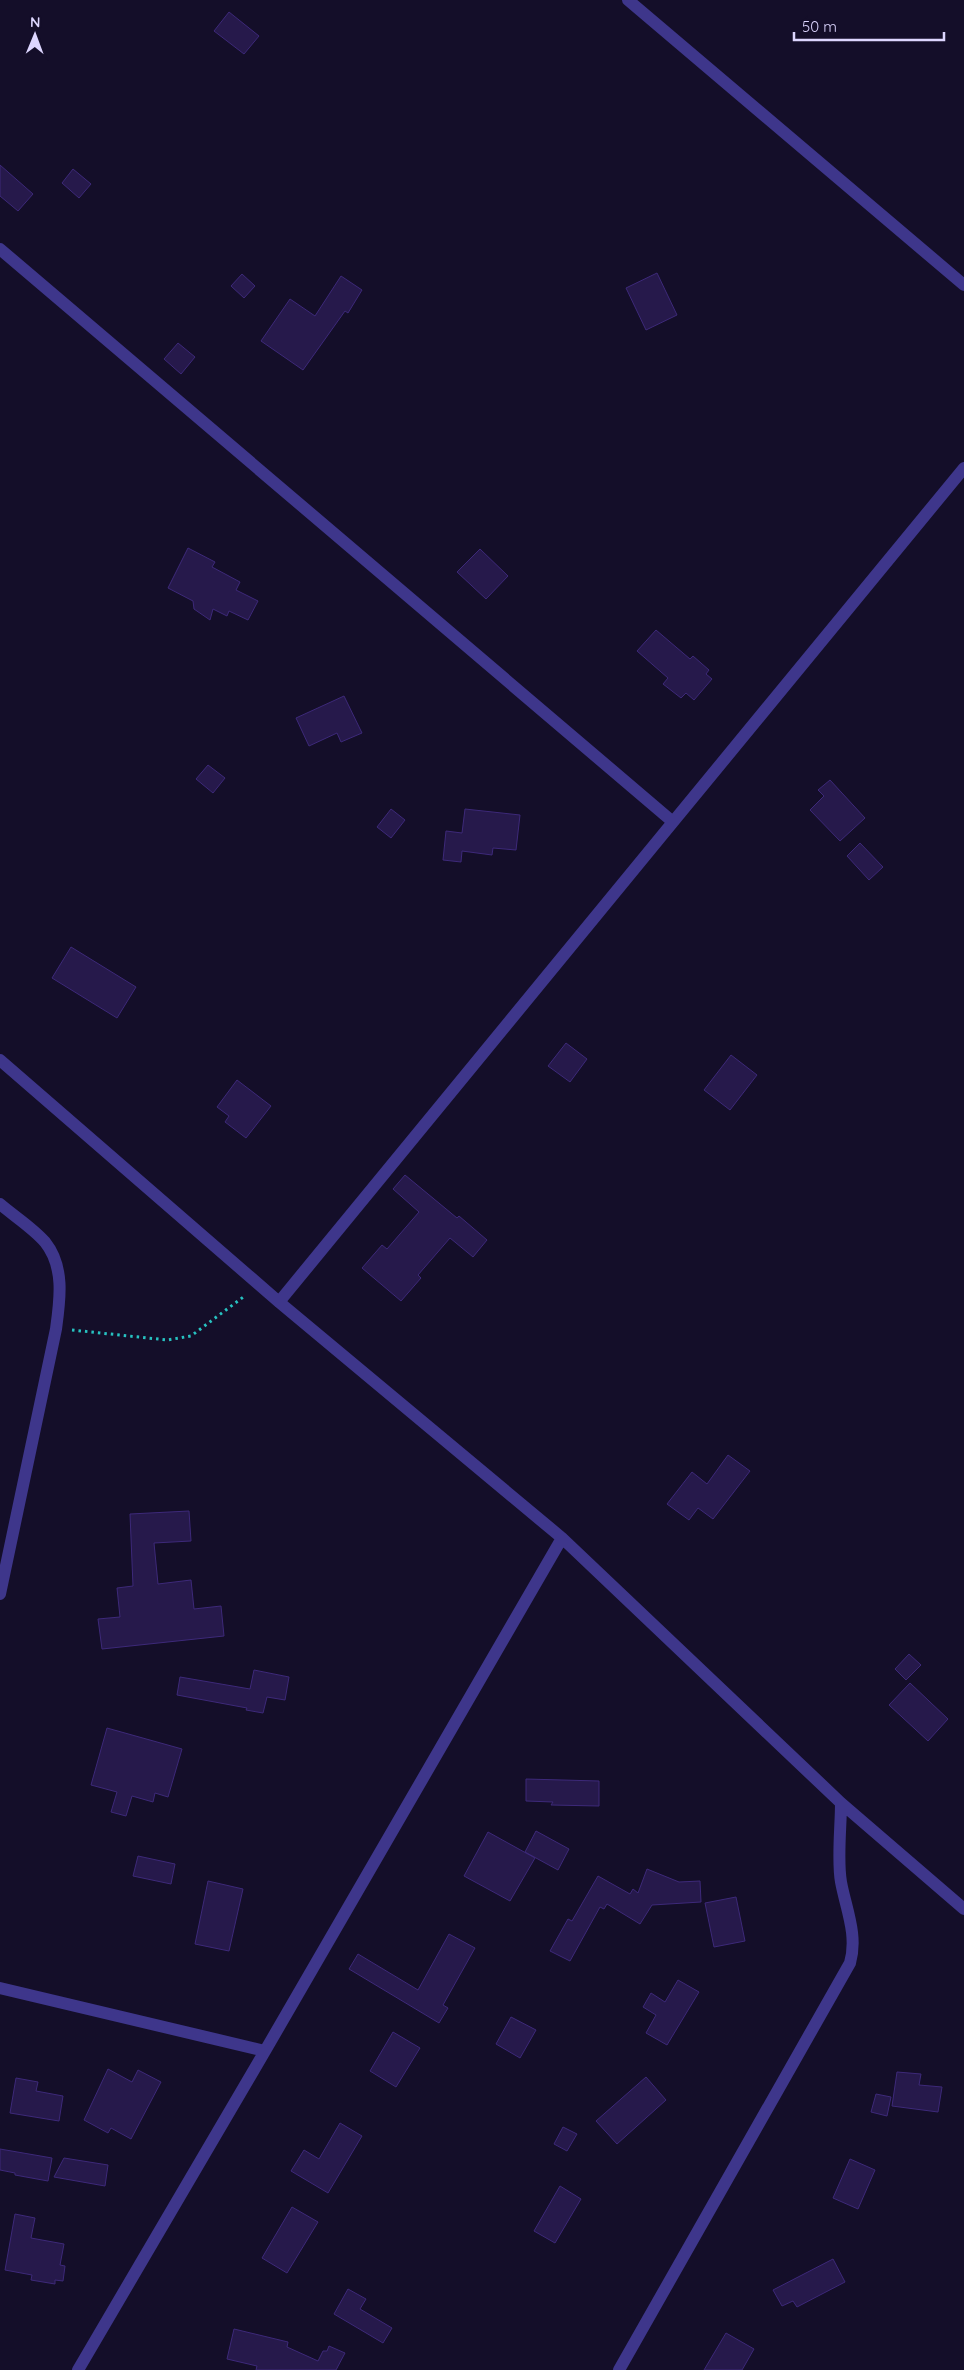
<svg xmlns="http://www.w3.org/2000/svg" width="964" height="2370" viewBox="0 0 964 2370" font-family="Quicksand,sans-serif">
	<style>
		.building { fill: #26194b; stroke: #3d2979 }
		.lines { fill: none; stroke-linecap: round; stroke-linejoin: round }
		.path { stroke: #27c2c1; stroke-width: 3; stroke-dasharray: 2.5 4; stroke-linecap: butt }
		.minor { stroke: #3e368b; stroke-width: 12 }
	</style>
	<rect width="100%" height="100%" fill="#140e29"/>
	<path class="building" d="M 229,12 L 259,36 L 244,54 L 214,31 Z
		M 0,165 L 33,194 L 18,211 L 0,196 Z
		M 73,169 L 91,184 L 79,198 L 62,183 Z
		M 657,273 L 677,315 L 646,330 L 626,288 Z
		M 242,274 L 255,286 L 244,298 L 231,286 Z
		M 341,276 L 362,290 L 348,313 L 345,311 L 303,370 L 261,341 L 290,299 L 315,316 Z
		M 178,343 L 195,357 L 181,374 L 164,359 Z
		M 188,548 L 215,562 L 212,567 L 240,582 L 236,590 L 258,601 L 248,620 L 229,611 L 227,616 L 213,609 L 210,620 L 194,609 L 193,601 L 168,588 Z
		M 480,549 L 508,576 L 486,599 L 457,572 Z
		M 656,630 L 690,659 L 693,656 L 709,670 L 706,674 L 712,679 L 694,700 L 686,693 L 681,698 L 663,684 L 668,678 L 637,651 Z
		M 344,696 L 362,733 L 341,742 L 337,733 L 309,746 L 296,718 Z
		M 208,765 L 225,778 L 213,793 L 196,779 Z
		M 830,780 L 865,818 L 840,841 L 810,810 L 824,796 L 818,790 Z
		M 391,809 L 405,820 L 391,838 L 377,827 Z
		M 465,809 L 520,815 L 516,850 L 493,848 L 492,855 L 462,851 L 461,862 L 443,860 L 446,831 L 462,833 Z
		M 860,843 L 883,867 L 869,880 L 847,856 Z
		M 71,947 L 136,987 L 117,1018 L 52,978 Z
		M 566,1043 L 587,1059 L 570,1082 L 548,1066 Z
		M 731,1055 L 757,1075 L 730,1110 L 704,1090 Z
		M 237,1080 L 271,1106 L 246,1138 L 225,1122 L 229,1116 L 217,1107 Z
		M 405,1175 L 457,1218 L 459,1216 L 487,1240 L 473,1257 L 450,1238 L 418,1275 L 421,1278 L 401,1301 L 362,1268 L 382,1245 L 387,1249 L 419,1212 L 393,1189 Z
		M 728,1455 L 750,1471 L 713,1519 L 698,1508 L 689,1520 L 667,1504 L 692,1472 L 707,1484 Z
		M 189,1511 L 191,1541 L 154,1543 L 158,1584 L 191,1580 L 194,1609 L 221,1606 L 224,1636 L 102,1649 L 98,1619 L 120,1617 L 117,1588 L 133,1586 L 130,1514 Z
		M 909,1654 L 921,1665 L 906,1680 L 895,1669 Z
		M 254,1670 L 289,1677 L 285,1700 L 267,1697 L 263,1713 L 246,1710 L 247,1708 L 177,1695 L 180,1677 L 250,1689 Z
		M 910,1683 L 948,1719 L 928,1741 L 889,1705 Z
		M 107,1728 L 182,1749 L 168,1797 L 155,1793 L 153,1802 L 132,1796 L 126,1816 L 111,1812 L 117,1792 L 91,1785 Z
		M 526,1779 L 599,1781 L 599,1806 L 551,1805 L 553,1802 L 526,1801 Z
		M 536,1831 L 569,1849 L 558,1870 L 525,1852 Z
		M 488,1832 L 535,1858 L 510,1901 L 464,1876 Z
		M 138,1856 L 175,1864 L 171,1884 L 133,1876 Z
		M 647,1869 L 679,1882 L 700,1881 L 701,1902 L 652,1905 L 640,1924 L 607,1904 L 604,1909 L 600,1907 L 570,1961 L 550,1951 L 568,1919 L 572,1921 L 598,1876 L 630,1894 L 633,1889 L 638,1893 Z
		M 208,1881 L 243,1889 L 229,1951 L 195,1944 Z
		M 736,1897 L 745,1941 L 714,1947 L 705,1903 Z
		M 449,1934 L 475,1948 L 443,2005 L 448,2008 L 439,2023 L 349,1969 L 358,1954 L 418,1990 Z
		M 678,1980 L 699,1992 L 667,2045 L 646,2033 L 656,2015 L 643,2007 L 651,1993 L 665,2002 Z
		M 511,2017 L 536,2030 L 520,2058 L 496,2044 Z
		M 393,2032 L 420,2048 L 396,2087 L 370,2071 Z
		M 108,2069 L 132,2082 L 138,2070 L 161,2082 L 131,2139 L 111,2128 L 108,2133 L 84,2120 Z
		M 897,2072 L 921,2074 L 919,2085 L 942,2087 L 938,2112 L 892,2106 Z
		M 646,2077 L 666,2100 L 617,2144 L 596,2121 Z
		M 16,2078 L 38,2082 L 36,2091 L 63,2096 L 59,2121 L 10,2113 Z
		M 876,2094 L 891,2097 L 887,2116 L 871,2112 Z
		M 340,2123 L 362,2136 L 328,2193 L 291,2171 L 304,2150 L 319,2159 Z
		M 563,2127 L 577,2134 L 567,2151 L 554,2144 Z
		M 0,2149 L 52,2158 L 48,2181 L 15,2175 L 15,2173 L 0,2170 Z
		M 64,2158 L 108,2165 L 105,2186 L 54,2177 Z
		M 850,2159 L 875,2170 L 858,2209 L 833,2198 Z
		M 560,2186 L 581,2199 L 555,2243 L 534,2231 Z
		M 292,2207 L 318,2222 L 287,2273 L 262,2258 Z
		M 15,2214 L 35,2218 L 31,2238 L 64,2244 L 60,2265 L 65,2266 L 63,2281 L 55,2280 L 55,2284 L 31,2280 L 32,2275 L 5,2270 Z
		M 833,2259 L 845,2282 L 797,2307 L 793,2301 L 782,2306 L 773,2290 Z
		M 348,2289 L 366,2299 L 360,2309 L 392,2328 L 383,2343 L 334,2314 Z
		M 234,2329 L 288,2342 L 287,2347 L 318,2361 L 323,2351 L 327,2351 L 329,2346 L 345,2353 L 336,2370 L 256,2370 L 257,2366 L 227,2359 Z
		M 726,2333 L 754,2349 L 742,2370 L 704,2370 Z"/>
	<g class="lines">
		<path class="path" d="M 72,1330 L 167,1340 L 191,1336 L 246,1295"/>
		<path class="minor" d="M 628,0 L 964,285
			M 0,249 L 673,822 L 964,468
			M 0,1060 L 279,1302 L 562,1538 L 841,1803 L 964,1909
			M 0,1204 C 14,1216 33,1228 45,1242 C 65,1267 60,1300 56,1329 L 0,1594
			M 279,1302 L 673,822
			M 0,1988 L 265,2051 L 562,1538
			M 78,2370 L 265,2051
			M 619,2370 L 850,1963 C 858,1935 846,1909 841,1882 C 837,1860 841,1827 841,1803"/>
	</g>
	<g transform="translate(35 35) rotate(1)" stroke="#140e29" stroke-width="4" paint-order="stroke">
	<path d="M0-4L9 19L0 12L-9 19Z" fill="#ddd6ff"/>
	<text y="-8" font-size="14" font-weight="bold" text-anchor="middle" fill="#ddd6ff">N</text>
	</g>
	<path d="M794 32v8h150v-8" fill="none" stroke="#ddd6ff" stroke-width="2.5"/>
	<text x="802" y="32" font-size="15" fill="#ddd6ff" stroke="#140e29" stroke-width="4" paint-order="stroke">50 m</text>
</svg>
